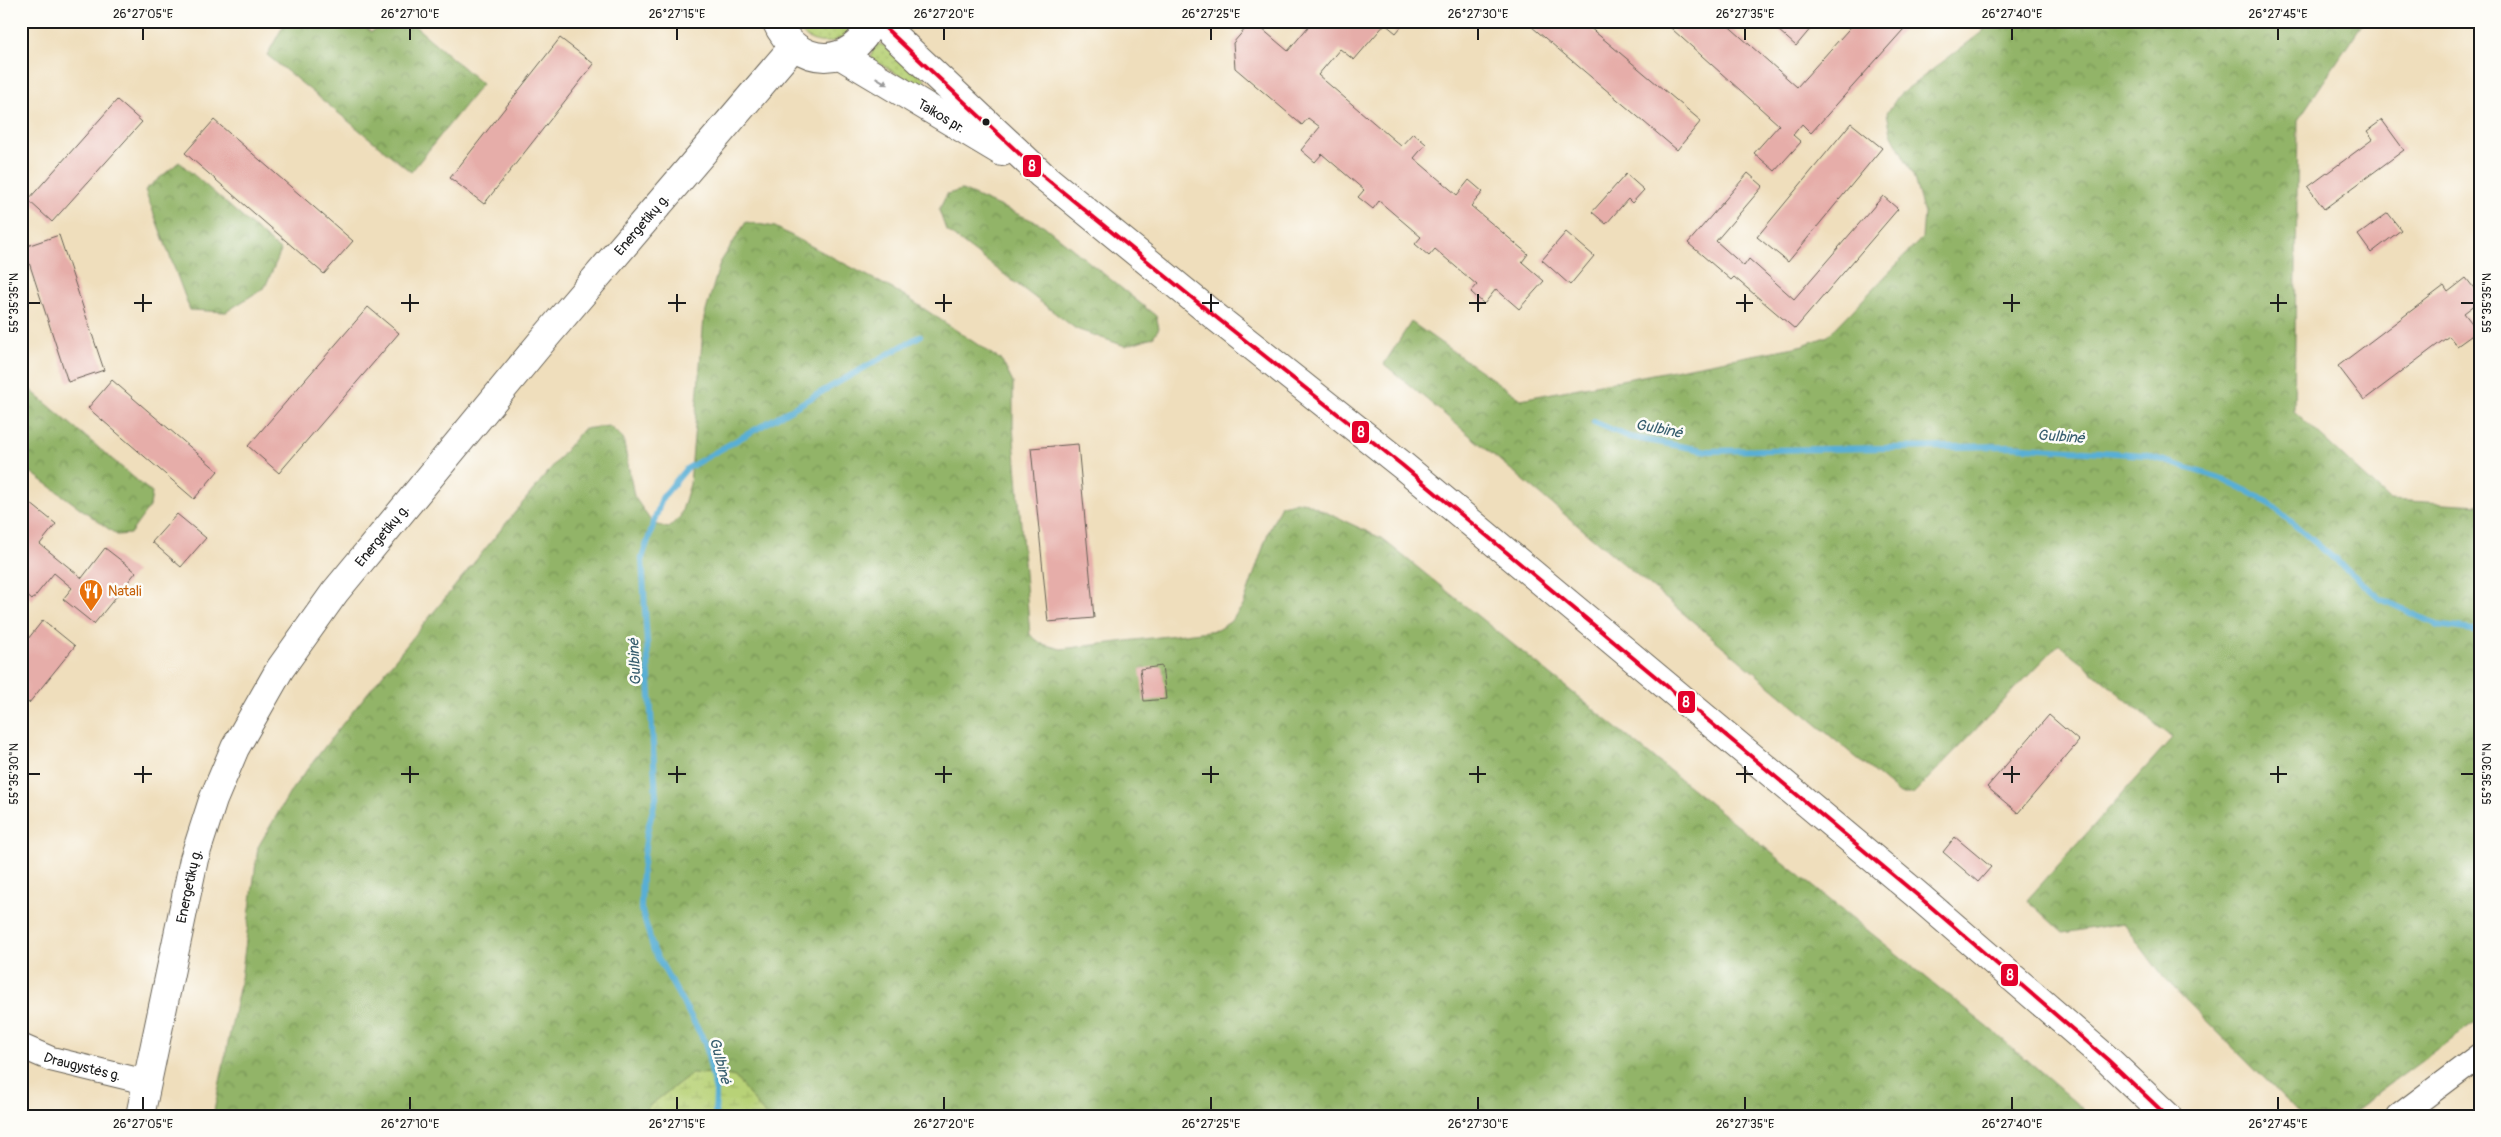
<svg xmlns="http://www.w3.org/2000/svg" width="2501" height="1137" viewBox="0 0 2501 1137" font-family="Pangolin,sans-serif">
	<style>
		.grass { fill: url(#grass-dots); stroke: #6a774a }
		.forest { fill: url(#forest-crowns); stroke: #576842 }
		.wetland { fill: url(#wetland-marsh); stroke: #6a774a }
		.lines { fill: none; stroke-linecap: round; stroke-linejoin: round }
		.stream { stroke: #58afd5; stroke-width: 6 }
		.building { fill: #e6ada9 }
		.street-casing { stroke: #666054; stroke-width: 26 }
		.secondary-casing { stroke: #666054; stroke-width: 30 }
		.primary-casing { stroke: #666054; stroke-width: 30 }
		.street { stroke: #fff; stroke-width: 24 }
		.secondary { stroke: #fff; stroke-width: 28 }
		.primary { stroke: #fff; stroke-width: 28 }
		.bus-1-casing { stroke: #fdfcf7; stroke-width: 8 }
		.bus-1 { stroke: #e4002b; stroke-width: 4 }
		.oneway { fill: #999 }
		.ticks { fill: none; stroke: #1c1c1c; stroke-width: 2 }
		.bus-dot { fill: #1c1c1c; stroke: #fdfcf7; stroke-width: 2 }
		.labels { text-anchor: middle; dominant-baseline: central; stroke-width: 5; stroke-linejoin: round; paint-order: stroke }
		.street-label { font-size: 14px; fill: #1c1c1c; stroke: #fdfcf7 }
		.food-label { font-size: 14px; fill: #c56008; stroke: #fdfcf7; text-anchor: start }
		.water-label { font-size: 15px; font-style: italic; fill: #375e6f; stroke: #fdfcf7 }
		.line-badge { stroke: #fdfcf7; stroke-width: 2 }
		.badge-label { font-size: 14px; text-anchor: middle; font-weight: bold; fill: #fff }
		.neatline { fill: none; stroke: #1c1c1c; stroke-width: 2 }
		.ticks-label { font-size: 12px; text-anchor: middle; fill: #1c1c1c }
	</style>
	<defs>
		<pattern id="grass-dots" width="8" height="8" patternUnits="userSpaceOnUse" patternTransform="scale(1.25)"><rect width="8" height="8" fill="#b8d277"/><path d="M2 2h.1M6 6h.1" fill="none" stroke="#9eb466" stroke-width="1.8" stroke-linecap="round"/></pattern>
		<pattern id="forest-crowns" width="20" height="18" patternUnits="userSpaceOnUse" patternTransform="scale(1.25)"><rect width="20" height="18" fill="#92b468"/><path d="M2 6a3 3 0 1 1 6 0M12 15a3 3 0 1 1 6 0" fill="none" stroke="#769255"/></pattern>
		<pattern id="wetland-marsh" width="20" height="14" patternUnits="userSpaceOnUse" patternTransform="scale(1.25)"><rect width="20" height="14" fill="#b8d277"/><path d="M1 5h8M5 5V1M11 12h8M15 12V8" fill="none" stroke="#9eb466"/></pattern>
	</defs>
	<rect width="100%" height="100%" fill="#fdfcf7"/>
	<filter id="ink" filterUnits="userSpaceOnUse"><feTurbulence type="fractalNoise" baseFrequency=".02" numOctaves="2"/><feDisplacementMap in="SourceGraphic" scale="10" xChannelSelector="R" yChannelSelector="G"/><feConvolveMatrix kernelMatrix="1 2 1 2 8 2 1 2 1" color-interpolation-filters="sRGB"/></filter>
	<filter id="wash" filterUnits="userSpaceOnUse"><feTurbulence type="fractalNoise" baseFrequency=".0096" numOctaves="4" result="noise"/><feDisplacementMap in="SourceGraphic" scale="20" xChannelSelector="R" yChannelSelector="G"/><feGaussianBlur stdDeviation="1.12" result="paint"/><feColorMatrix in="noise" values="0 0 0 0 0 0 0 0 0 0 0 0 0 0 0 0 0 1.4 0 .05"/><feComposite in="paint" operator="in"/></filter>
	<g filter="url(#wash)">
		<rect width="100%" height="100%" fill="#efdebc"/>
		<path class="grass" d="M 793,21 L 857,21 C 843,49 806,50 793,21 Z
			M 877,44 L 883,45 L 925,79 L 923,85 L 918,86 L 871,59 L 872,48 Z"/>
		<path class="forest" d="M 286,21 L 358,21 L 371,32 L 390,21 L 409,21 L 482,84 L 411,172 L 267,55 Z
			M 1989,21 L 2177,21 L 2179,24 L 2183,21 L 2364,21 L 2298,120 L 2294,411 L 2390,500 L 2480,505 L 2480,1018 L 2347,1116 L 2301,1116 L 2164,978 L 2123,923 L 2063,933 L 2027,900 L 2172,738 L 2059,644 L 1913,794 L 1900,794 L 1384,364 L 1411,322 L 1521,399 L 1800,346 L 1828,336 L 1922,238 L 1924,213 L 1912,172 L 1891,133 L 1887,113 L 1899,95 L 1982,32 Z
			M 179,162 L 281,251 L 265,287 L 226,312 L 190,310 L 145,190 Z
			M 962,190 L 1043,225 L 1156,316 L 1159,328 L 1153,337 L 1125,346 L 1076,329 L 946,230 L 939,210 L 947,194 Z
			M 746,222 L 775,227 L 902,294 L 1002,361 L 1013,383 L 1013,427 L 1030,635 L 1042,644 L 1061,649 L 1217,630 L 1230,622 L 1243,606 L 1268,533 L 1281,505 L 1302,501 L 1381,538 L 1995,1033 L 2091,1116 L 766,1116 L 735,1077 L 716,1073 L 691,1074 L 649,1106 L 641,1116 L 213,1116 L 241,979 L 258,847 L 292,789 L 344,722 L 583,429 L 609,426 L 623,438 L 634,496 L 652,523 L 668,528 L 680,517 L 690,484 L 704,318 L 720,263 Z
			M 21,382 L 152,493 L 150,506 L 130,534 L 117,535 L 21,465 Z"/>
		<path class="wetland" d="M 716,1073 L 735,1077 L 766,1116 L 641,1116 L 649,1106 L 691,1074 Z"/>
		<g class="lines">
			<path class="stream" d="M 1594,422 L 1629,437 L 1708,451 L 2009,446 L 2145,455 L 2223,479 L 2268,502 L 2381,599 L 2437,625 L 2480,631
				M 715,1116 L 716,1092 L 705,1042 L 654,951 L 641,908 L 642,872 L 647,832 L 656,798 L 642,558 L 662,498 L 686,469 L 920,336"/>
		</g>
		<g id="blocks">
			<path class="building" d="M 1313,21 L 1406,21 L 1396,33 L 1385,24 L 1354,60 L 1340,49 L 1318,75 L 1401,146 L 1413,133 L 1426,144 L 1414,158 L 1457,195 L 1469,180 L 1483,192 L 1471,206 L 1528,254 L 1522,262 L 1544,281 L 1519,309 L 1496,289 L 1484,304 L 1471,292 L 1477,285 L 1435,249 L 1429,256 L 1415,244 L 1421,237 L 1379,201 L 1373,209 L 1358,197 L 1364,190 L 1322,154 L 1315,162 L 1301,150 L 1320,127 L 1308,118 L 1302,125 L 1235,68 L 1233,43 L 1246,28 L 1261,28 L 1288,51 Z
				M 1525,21 L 1582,21 L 1701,121 L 1677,150 Z
				M 1663,21 L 1723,21 L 1797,87 L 1856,21 L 1911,21 L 1811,133 L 1802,124 L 1793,135 L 1801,142 L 1775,171 L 1754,153 L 1779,125 Z
				M 1768,21 L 1817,21 L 1796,46 Z
				M 560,38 L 594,64 L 484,204 L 450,178 Z
				M 117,100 L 142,122 L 52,222 L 28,200 Z
				M 214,120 L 353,241 L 324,274 L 185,153 Z
				M 2382,120 L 2404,150 L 2324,209 L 2308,187 L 2373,139 L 2367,131 Z
				M 1851,123 L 1882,148 L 1788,262 L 1757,237 Z
				M 1748,173 L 1763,186 L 1716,241 L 1744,266 L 1749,259 L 1794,299 L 1883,196 L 1898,209 L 1795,329 L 1734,277 L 1731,280 L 1688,243 Z
				M 1626,174 L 1644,190 L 1632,203 L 1628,199 L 1606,224 L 1592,212 Z
				M 2388,213 L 2401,230 L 2371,253 L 2358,235 Z
				M 1566,232 L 1594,256 L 1570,285 L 1542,260 Z
				M 59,235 L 104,370 L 68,382 L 24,247 Z
				M 2466,278 L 2480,296 L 2480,301 L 2464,313 L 2478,331 L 2457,346 L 2449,336 L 2364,400 L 2338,366 L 2444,286 L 2448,292 Z
				M 368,307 L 399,333 L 279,473 L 248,446 Z
				M 112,380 L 218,471 L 194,499 L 88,408 Z
				M 1078,444 L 1094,618 L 1048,622 L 1031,448 Z
				M 25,499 L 56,524 L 40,544 L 82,578 L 105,548 L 136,572 L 94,624 L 63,599 L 72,588 L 54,573 L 32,600 L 25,594 L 21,598 L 21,504 Z
				M 177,514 L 206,538 L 181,567 L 152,542 Z
				M 43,620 L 75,646 L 29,703 L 21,698 L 21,642 L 24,644 Z
				M 1162,666 L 1166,699 L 1144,701 L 1140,669 Z
				M 2049,715 L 2079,741 L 2018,813 L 1987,787 Z
				M 1955,837 L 1991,867 L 1978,882 L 1943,852 Z
				M 2480,1107 L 2480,1116 L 2468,1116 Z"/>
		</g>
	</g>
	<g filter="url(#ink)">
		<use href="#blocks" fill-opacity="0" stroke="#666054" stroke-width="1"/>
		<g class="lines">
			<g class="street-casing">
				<g id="street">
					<path id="s1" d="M 21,1046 L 51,1059 L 146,1082"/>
					<path d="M 2399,1116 L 2480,1055"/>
				</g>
			</g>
			<g class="secondary-casing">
				<g id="secondary">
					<path id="s2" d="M 140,1116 L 194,859 L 213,800 L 235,748 L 280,669 L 335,592 L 543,340 L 793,47"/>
				</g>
			</g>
			<g class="primary-casing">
				<g id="primary">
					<path d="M 776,21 C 796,68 853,70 872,21"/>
					<path d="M 878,21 L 1042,175 L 1212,314 L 1402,465 L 1916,894 L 2108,1060 L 2167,1116"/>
					<path id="s3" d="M 840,55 L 1002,152"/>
				</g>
			</g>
			<use href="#street" class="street"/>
			<use href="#secondary" class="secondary"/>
			<use href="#primary" class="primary"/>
			<g class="bus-1-casing">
				<path id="bus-1" d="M 878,21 L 1042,175 L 1212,314 L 1402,465 L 1916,894 L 2108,1060 L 2167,1116"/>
			</g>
			<use href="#bus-1" class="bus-1"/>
		</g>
		<defs><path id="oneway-solid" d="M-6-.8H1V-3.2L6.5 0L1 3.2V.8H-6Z" transform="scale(1.25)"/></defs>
		<use class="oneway" href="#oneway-solid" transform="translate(882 81) rotate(31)"/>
	</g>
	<path class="ticks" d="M 143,28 L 143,40M 410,28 L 410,40M 677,28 L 677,40M 944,28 L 944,40M 1211,28 L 1211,40M 1478,28 L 1478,40M 1745,28 L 1745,40M 2012,28 L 2012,40M 2278,28 L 2278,40M 143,294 L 143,312M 410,294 L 410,312M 677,294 L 677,312M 944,294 L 944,312M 1211,294 L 1211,312M 1478,294 L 1478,312M 1745,294 L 1745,312M 2012,294 L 2012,312M 2278,294 L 2278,312M 28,303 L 40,303M 134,303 L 152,303M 401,303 L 419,303M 668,303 L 686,303M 935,303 L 952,303M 1202,303 L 1219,303M 1469,303 L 1486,303M 1736,303 L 1753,303M 2003,303 L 2020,303M 2270,303 L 2287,303M 2461,303 L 2474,303M 143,766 L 143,783M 410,766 L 410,783M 677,766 L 677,783M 944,766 L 944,783M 1211,766 L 1211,783M 1478,766 L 1478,783M 1745,766 L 1745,783M 2012,766 L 2012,783M 2278,766 L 2278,783M 28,774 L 40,774M 134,774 L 152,774M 401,774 L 419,774M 668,774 L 686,774M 935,774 L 952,774M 1202,774 L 1219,774M 1469,774 L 1486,774M 1736,774 L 1753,774M 2003,774 L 2020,774M 2270,774 L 2287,774M 2461,774 L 2474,774M 143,1097 L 143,1110M 410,1097 L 410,1110M 677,1097 L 677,1110M 944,1097 L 944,1110M 1211,1097 L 1211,1110M 1478,1097 L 1478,1110M 1745,1097 L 1745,1110M 2012,1097 L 2012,1110M 2278,1097 L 2278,1110"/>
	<defs>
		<g id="restaurant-pin" transform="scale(1.25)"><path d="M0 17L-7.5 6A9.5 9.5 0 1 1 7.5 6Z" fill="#e8710a" stroke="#fdfcf7"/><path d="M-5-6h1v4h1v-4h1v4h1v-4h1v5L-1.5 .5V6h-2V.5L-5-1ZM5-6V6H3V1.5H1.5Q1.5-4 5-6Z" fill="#fff"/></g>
	</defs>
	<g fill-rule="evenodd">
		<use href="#restaurant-pin" x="91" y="591"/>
	</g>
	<circle class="bus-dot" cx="986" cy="122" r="4.5"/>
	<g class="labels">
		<g class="street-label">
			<text stroke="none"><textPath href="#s3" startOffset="118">Taikos pr.</textPath></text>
			<text stroke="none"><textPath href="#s2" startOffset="1045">Energetikų g.</textPath></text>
			<text stroke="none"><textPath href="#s2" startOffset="640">Energetikų g.</textPath></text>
			<text stroke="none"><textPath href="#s2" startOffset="235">Energetikų g.</textPath></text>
			<text stroke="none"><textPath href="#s1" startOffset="65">Draugystės g.</textPath></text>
		</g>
		<g class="food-label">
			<text x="108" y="591">Natali</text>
		</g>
		<g class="water-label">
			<text transform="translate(1659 429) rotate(11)">Gulbinė</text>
			<text transform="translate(2061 437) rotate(4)">Gulbinė</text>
			<text transform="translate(635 662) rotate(-93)">Gulbinė</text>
			<text transform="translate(720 1061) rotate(75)">Gulbinė</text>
		</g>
	</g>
	<g class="line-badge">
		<rect x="1022" y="154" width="20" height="24" rx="5" fill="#e4002b"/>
		<rect x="1351" y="420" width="19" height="24" rx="5" fill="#e4002b"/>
		<rect x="1677" y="690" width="19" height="24" rx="5" fill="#e4002b"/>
		<rect x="2000" y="963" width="19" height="24" rx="5" fill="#e4002b"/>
	</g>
	<g class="badge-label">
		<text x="1032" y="171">8</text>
		<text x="1361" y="437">8</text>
		<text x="1686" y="707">8</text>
		<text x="2010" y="980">8</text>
	</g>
	<rect width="2501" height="1137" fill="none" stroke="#fdfcf7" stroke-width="55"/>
	<rect x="28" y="28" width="2446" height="1082" class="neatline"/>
	<g class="ticks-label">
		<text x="143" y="18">26°27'05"E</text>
		<text x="410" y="18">26°27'10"E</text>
		<text x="677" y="18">26°27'15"E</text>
		<text x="944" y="18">26°27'20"E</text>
		<text x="1211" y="18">26°27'25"E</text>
		<text x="1478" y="18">26°27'30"E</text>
		<text x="1745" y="18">26°27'35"E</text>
		<text x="2012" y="18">26°27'40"E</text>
		<text x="2278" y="18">26°27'45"E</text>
		<text transform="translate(14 303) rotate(-90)" y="4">55°35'35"N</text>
		<text transform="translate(2487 303) rotate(-90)" y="4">55°35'35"N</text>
		<text transform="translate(14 774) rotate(-90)" y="4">55°35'30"N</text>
		<text transform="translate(2487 774) rotate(-90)" y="4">55°35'30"N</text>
		<text x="143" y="1128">26°27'05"E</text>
		<text x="410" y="1128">26°27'10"E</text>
		<text x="677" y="1128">26°27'15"E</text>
		<text x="944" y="1128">26°27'20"E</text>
		<text x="1211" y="1128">26°27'25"E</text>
		<text x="1478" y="1128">26°27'30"E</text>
		<text x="1745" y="1128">26°27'35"E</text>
		<text x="2012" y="1128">26°27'40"E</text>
		<text x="2278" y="1128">26°27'45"E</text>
	</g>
</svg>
